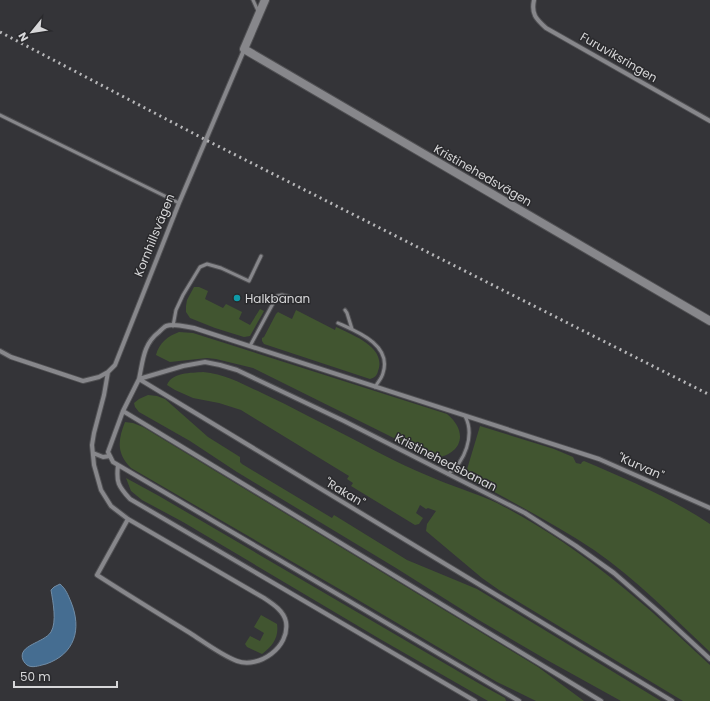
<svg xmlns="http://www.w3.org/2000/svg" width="710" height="701" viewBox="0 0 710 701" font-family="Poppins,sans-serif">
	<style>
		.green { fill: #415530 }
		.water { fill: #456d91; stroke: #718da7 }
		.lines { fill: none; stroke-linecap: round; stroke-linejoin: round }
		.lane-casing { stroke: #505053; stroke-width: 5 }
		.street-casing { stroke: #505053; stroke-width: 6 }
		.secondary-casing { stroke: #505053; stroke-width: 10 }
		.lane { stroke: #87878b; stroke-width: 3 }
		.street { stroke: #87878b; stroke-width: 4 }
		.secondary { stroke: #87878b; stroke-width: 8 }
		.rail { stroke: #b7b7b9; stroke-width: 3; stroke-dasharray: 2 4; stroke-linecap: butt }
		.culture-dot { fill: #0f9aa8; stroke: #2a2a2d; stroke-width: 1.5 }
		.labels { text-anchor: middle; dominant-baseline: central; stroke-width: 3; stroke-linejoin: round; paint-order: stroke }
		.street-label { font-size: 12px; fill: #d7d7d9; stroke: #2a2a2d }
		.poi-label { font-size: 12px; fill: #d7d7d9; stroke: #2a2a2d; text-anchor: start }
	</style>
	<rect width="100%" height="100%" fill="#343438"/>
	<path class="green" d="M 194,287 L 199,287 L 208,291 L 205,299 L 223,308 L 226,304 L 242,312 L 239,319 L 250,325 L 260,309 L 264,311 L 250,336 L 244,337 L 215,328 L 190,318 L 186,312 L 186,306 L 187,300 Z
		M 296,310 L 335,330 L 336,327 C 352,335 387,347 378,371 C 377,376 374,378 370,379 L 264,344 L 262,341 L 262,338 L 264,337 L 276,314 L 278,312 L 292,319 Z
		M 179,332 L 193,333 L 447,414 C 469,432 462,455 434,458 L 253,368 L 216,359 L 207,358 L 170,362 L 156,355 C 159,343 168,336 179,332 Z
		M 203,372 C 226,374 242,384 262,393 C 292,407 321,423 351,438 C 379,453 408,468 438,480 C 458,488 478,494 497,503 C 579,545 644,603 710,665 L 710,701 L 683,701 L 499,590 L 482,578 L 426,531 L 427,524 L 436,511 L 428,508 L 426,509 L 420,505 L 416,513 L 423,518 L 419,524 L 415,525 L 351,486 L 353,483 L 347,479 L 349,476 L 241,410 L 219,403 L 193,398 L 175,390 L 167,385 C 172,372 191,373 203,372 Z
		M 148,395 L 157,396 L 165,399 L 208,437 L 240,457 L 240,462 L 242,464 L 332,518 L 334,515 L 407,560 L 477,589 L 661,701 L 621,701 L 547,660 L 477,619 L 396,568 L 237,472 L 190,441 L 139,412 L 135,407 L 134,403 L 139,399 Z
		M 125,422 L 133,423 L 143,427 L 538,667 L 584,701 L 536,701 L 497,682 L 348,594 L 131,468 C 116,453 118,440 125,422 Z
		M 480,426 L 554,449 L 573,457 L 576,463 L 581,464 L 582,462 L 584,461 C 627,479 671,498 710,524 L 710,652 C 673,617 636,579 594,550 C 552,522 508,500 465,476 Z
		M 126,478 L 159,496 L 485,687 L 505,698 L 506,701 L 488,701 L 380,639 L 183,522 L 142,500 L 131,491 Z
		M 261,615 L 277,624 C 279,637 273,646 262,654 L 247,647 L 245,644 L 250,636 L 260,641 L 264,633 L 254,627 Z"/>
	<path class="water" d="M 60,584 C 66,589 68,595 71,602 C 82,629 75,654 46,664 C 41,665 34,668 29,666 C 26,665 24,662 23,660 C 17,645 44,643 51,632 C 57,622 53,602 51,590 L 54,587 Z"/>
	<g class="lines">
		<g class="lane-casing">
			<path id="lane" d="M 253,0 L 258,11
				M 0,115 L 179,203
				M 345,310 L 347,313 L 352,329
				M 338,323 C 358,332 392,345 383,373 C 382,378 378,382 375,387
				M 173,326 L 176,310 L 183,295 L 200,267 L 207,264 L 221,268 L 249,281 L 261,256
				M 250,346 L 277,296 L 282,295 L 291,297
				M 448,474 C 465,462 475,435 465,416"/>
		</g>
		<g class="street-casing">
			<path id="street" d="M 534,0 C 531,14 536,19 546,28 L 710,121
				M 0,351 L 11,357 L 83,381 L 99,377 L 108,372 L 115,365 L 179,203 L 244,50
				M 108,372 L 104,395 L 94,433 L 92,445 L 94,465 L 101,490 L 111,506 L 128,519 L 264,598 C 273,604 284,611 286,622 C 290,647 259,669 237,661 C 221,655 204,642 190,633 C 159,614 128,595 97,575 L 128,519
				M 123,411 L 601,701
				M 93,453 L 103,457 L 110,456
				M 118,465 C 116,482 118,486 130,499 L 475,701
				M 710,508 L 599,459 L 194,328 C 186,327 175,323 166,326 C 164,327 161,330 159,332 C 143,344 143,361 139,379 L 183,366 L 205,362 L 220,365 L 237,370 L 344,421 L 525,513 L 576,546 L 614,573 L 659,612 L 710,659
				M 519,701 L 113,462 L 108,452 L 123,411 L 139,379 L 672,701"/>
		</g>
		<g class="secondary-casing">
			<path id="secondary" d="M 265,0 L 244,49 L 710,321"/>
		</g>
		<use href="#lane" class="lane"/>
		<use href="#street" class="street"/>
		<use href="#secondary" class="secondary"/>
		<path class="rail" d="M 0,32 L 206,140 L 710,395"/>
	</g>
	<circle class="culture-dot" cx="237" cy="298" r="4"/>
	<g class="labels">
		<g class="street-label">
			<text transform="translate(619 57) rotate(30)">Furuviksringen</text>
			<text transform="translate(483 175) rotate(30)">Kristinehedsvägen</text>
			<text transform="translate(154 235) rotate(-68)">Kornhillsvägen</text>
			<text transform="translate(446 462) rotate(27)">Kristinehedsbanan</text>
			<text transform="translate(641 466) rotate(24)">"Kurvan"</text>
			<text transform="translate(345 492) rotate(31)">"Rakan"</text>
		</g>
		<g class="poi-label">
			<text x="245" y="298">Halkbanan</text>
		</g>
	</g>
	<g transform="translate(32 32) rotate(240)" stroke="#2a2a2d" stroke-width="3" paint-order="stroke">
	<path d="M0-3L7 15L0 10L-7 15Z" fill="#d7d7d9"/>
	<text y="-6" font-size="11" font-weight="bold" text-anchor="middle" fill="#d7d7d9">N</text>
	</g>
	<path d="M14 681v6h103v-6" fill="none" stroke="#d7d7d9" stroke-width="2"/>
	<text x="20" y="681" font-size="12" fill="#d7d7d9" stroke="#2a2a2d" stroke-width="3" paint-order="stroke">50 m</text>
</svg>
